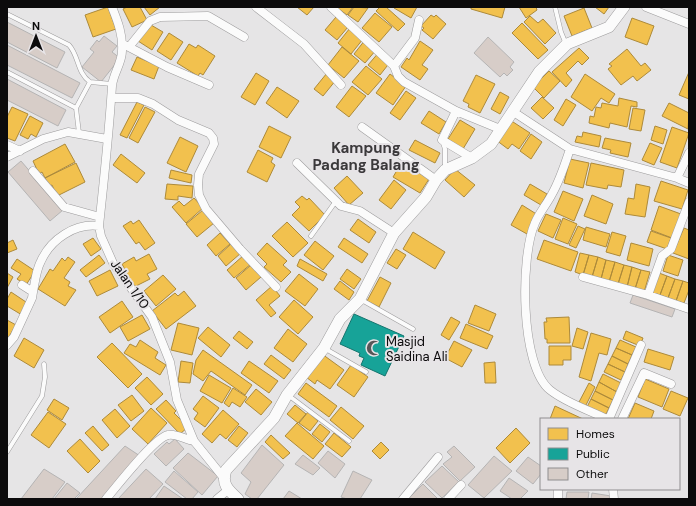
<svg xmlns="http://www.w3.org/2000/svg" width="696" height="506" viewBox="0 0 696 506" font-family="'DM Sans',sans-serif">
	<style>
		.homes { fill: #f2c14e; stroke: #ad8a3a }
		.public { fill: #17a398; stroke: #14756e }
		.building { fill: #d7cdc8; stroke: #b5b4b4 }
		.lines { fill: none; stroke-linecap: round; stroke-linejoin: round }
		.service-casing { stroke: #9d9c9d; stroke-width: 5 }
		.minor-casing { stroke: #9d9c9d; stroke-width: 9 }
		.tertiary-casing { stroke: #9d9c9d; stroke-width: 12 }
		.service { stroke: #fbfbfb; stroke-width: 4 }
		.minor { stroke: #fbfbfb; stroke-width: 8 }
		.tertiary { stroke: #fbfbfb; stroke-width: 11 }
		.labels { text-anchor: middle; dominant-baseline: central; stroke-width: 4; stroke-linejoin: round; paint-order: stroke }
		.street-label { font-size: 13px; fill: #0c0b0c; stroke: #e7e4e7 }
		.poi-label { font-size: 13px; fill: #0c0b0c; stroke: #e7e4e7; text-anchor: start }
		.quarter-label { font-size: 15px; font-weight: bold; fill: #3b393b; stroke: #e7e4e7 }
	</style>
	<rect width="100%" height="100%" fill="#e6e5e6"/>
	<path class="homes" d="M 108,7 L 116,29 L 93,37 L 85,15 Z
		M 127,7 L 140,7 L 147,20 L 132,27 L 123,9 Z
		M 144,7 L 160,7 L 150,15 Z
		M 297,7 L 314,7 L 307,15 Z
		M 336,7 L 353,7 L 347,15 Z
		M 354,7 L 368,8 L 358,22 L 348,15 Z
		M 380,7 L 386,7 L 405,24 L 398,31 L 376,11 Z
		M 394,7 L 417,7 L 411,18 L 394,8 Z
		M 471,7 L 505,7 L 502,18 L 471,9 Z
		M 519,7 L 536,7 L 537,10 L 526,18 Z
		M 595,7 L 609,7 L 604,14 Z
		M 584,8 L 592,28 L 572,36 L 564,16 Z
		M 375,13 L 392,27 L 379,42 L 362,28 Z
		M 431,15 L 434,17 L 436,15 L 446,24 L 433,39 L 422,30 L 424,28 L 421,26 Z
		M 530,16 L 538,23 L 543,19 L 556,33 L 545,44 L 524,22 Z
		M 336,17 L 348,27 L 337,40 L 325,30 Z
		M 632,18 L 654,26 L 647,45 L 625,37 Z
		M 522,23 L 548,50 L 538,59 L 512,33 Z
		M 151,25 L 163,32 L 152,50 L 138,41 L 146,29 L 148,30 Z
		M 350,28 L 363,39 L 351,54 L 338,43 Z
		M 169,33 L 183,42 L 171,60 L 157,51 Z
		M 365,40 L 376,50 L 365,63 L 354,54 Z
		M 420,41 L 433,50 L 422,65 L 428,69 L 420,80 L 401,67 L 407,58 L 409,60 Z
		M 189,44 L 196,48 L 198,45 L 215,56 L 203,75 L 200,73 L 198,76 L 177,63 Z
		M 342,47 L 359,61 L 344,78 L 328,65 Z
		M 579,48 L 589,58 L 582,65 L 578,61 L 566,73 L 572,80 L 566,87 L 552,72 Z
		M 627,49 L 641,66 L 645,63 L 651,70 L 637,81 L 633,76 L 621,85 L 608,69 L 612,66 L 609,64 Z
		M 380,51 L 391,61 L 380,75 L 368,65 Z
		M 137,57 L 159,66 L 154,79 L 131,70 Z
		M 366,66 L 382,79 L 368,95 L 352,82 Z
		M 549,71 L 560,81 L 544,98 L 533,87 Z
		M 689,72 L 689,99 L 679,95 Z
		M 256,73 L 269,81 L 255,105 L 241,97 Z
		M 327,73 L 336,80 L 323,96 L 314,89 Z
		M 390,74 L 406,86 L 393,105 L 376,93 Z
		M 585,74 L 615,94 L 609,103 L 601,98 L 592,111 L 571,97 Z
		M 476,75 L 495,84 L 480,113 L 468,107 L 469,104 L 463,101 Z
		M 352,86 L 366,96 L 349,117 L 336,107 Z
		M 277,87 L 299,101 L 287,118 L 266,103 Z
		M 406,91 L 416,98 L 400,120 L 390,113 Z
		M 500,92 L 509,97 L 500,114 L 491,109 Z
		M 542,97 L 554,108 L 543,119 L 531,108 Z
		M 619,98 L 637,102 L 637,107 L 631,106 L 627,127 L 610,123 L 609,128 L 589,123 L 590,116 L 594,117 L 596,107 L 601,108 L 602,103 L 618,106 Z
		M 566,99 L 576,105 L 563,126 L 554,120 Z
		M 137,102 L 144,105 L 127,138 L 120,135 Z
		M 669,103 L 689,113 L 688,129 L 662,116 Z
		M 12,107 L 28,114 L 15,141 L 7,138 L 7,117 Z
		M 145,107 L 155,112 L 138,143 L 129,138 Z
		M 633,108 L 645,110 L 641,131 L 629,129 Z
		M 429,111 L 446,122 L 439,134 L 421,123 Z
		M 30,116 L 43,123 L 36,137 L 31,134 L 28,139 L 20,135 Z
		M 460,120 L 475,129 L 463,149 L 448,139 Z
		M 510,120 L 530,133 L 519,149 L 512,144 L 508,149 L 496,140 Z
		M 269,126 L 291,137 L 281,158 L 259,147 Z
		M 655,126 L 667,130 L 663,144 L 651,140 Z
		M 672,127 L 689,133 L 677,168 L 660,162 Z
		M 583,132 L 601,136 L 599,147 L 575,142 L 577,136 L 582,137 Z
		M 531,134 L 542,142 L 531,159 L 520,151 Z
		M 180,137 L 198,146 L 186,172 L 167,163 Z
		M 605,138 L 631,143 L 628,157 L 610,153 L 611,150 L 602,148 Z
		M 415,140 L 440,153 L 435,163 L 409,150 Z
		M 650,143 L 662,148 L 654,165 L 642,160 Z
		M 65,144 L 75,162 L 45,178 L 42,172 L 39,174 L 33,161 Z
		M 258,150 L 273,158 L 271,162 L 275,165 L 267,182 L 247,172 Z
		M 121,154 L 145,173 L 137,183 L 113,165 Z
		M 570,159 L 589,163 L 583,188 L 564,183 Z
		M 402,162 L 429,179 L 420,193 L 393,177 Z
		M 76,163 L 85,182 L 57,196 L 52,185 L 49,186 L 45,178 Z
		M 591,163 L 624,170 L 621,187 L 608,185 L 607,189 L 586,185 Z
		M 455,169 L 475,185 L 464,197 L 445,180 Z
		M 171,170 L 192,175 L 191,183 L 169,178 Z
		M 347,176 L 363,193 L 349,205 L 334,188 Z
		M 394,180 L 406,190 L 391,209 L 379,200 Z
		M 661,181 L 688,190 L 682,209 L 654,201 Z
		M 167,184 L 193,186 L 192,198 L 178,196 L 178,200 L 165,199 Z
		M 530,184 L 547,194 L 541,205 L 524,195 Z
		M 636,184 L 650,187 L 645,217 L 625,214 L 628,198 L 634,199 Z
		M 563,191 L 583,199 L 574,221 L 554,212 Z
		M 592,195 L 613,204 L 606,224 L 584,216 Z
		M 302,196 L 307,200 L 309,198 L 325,215 L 309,231 L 292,215 L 300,207 L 295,202 Z
		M 194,198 L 203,208 L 186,223 L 172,207 L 179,201 L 184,206 Z
		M 522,205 L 538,215 L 527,234 L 511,225 Z
		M 659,206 L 681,214 L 672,238 L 651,230 Z
		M 203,210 L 214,223 L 197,237 L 186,224 Z
		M 546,214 L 561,220 L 553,238 L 538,231 Z
		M 563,218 L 577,224 L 568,244 L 555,239 Z
		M 358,219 L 376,232 L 369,243 L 350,230 Z
		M 139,220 L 155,243 L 145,250 L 139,242 L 136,244 L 123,226 L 131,221 L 133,224 Z
		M 287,222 L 308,243 L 293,257 L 272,236 Z
		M 578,226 L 585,229 L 576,248 L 569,245 Z
		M 586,227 L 610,234 L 606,247 L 583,240 Z
		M 684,228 L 689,230 L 689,259 L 673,253 Z
		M 651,231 L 671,238 L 667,249 L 647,242 Z
		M 413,232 L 445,252 L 435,269 L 403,249 Z
		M 612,232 L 626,236 L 620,256 L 606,252 Z
		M 220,233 L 230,244 L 216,256 L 207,245 Z
		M 93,238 L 101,249 L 91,256 L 83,244 Z
		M 344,238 L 368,254 L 362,263 L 338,247 Z
		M 13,240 L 17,249 L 7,253 L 7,243 Z
		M 544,240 L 578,252 L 571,271 L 537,259 Z
		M 315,241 L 334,256 L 323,270 L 304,255 Z
		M 232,243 L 241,253 L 226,266 L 218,256 Z
		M 267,243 L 287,261 L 283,265 L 291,272 L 281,282 L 264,267 L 267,264 L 257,254 Z
		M 631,243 L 653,249 L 649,266 L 627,260 Z
		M 396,249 L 406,255 L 397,269 L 387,263 Z
		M 580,253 L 589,255 L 583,275 L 575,272 Z
		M 149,254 L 157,269 L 147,274 L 150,279 L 134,287 L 122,264 L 134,257 L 136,261 Z
		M 99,255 L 105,263 L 86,277 L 80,270 Z
		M 244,255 L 251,264 L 234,278 L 227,270 Z
		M 589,255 L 598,257 L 592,277 L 583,275 Z
		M 668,255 L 683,260 L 678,276 L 663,271 Z
		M 68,257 L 75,262 L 64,278 L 70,282 L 68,286 L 76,290 L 65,306 L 38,289 L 50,269 L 53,271 L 62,258 L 65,261 Z
		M 598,257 L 606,260 L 601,279 L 592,277 Z
		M 17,259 L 35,271 L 26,285 L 17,279 L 21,274 L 11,268 Z
		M 300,259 L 327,274 L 323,281 L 297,266 Z
		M 606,260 L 615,262 L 609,282 L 601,279 Z
		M 615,262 L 624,265 L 618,284 L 609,282 Z
		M 251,265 L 261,277 L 246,290 L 236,278 Z
		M 624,265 L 632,267 L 627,287 L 618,284 Z
		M 632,267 L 641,270 L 635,289 L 627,287 Z
		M 347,269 L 361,279 L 354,289 L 340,279 Z
		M 110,270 L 118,286 L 97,296 L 89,281 Z
		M 641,270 L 650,272 L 644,292 L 635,289 Z
		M 7,273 L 13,277 L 7,288 Z
		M 659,273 L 667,276 L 660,295 L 652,293 Z
		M 299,274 L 318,289 L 305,306 L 285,291 Z
		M 163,275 L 176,289 L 156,306 L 144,291 Z
		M 667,276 L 675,279 L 668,298 L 660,295 Z
		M 380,277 L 391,283 L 379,307 L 367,301 Z
		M 675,279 L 683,281 L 676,301 L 668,298 Z
		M 340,281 L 354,292 L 349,300 L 334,289 Z
		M 683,281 L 689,283 L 689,290 L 684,303 L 676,301 Z
		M 272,286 L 280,296 L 269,305 L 276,313 L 271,317 L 256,300 Z
		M 184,291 L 196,306 L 166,329 L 152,311 L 175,293 L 178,296 Z
		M 11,292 L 29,304 L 22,315 L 7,306 L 7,299 Z
		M 294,300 L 313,317 L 298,334 L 279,317 Z
		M 122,301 L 133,317 L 110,333 L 99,317 Z
		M 475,305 L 496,314 L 489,331 L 468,323 Z
		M 142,315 L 150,329 L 128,341 L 120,327 Z
		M 451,317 L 460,322 L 449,340 L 441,335 Z
		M 569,317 L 570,343 L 547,343 L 547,339 L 545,339 L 544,322 L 547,322 L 546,318 Z
		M 7,320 L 16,325 L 7,340 Z
		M 178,323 L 199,328 L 192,355 L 171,350 Z
		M 466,324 L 493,336 L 487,349 L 460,338 Z
		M 208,327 L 230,345 L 221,357 L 198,338 Z
		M 577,328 L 588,332 L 583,349 L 572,346 Z
		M 288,329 L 307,344 L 293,362 L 274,348 Z
		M 239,331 L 253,342 L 247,349 L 233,338 Z
		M 626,331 L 643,338 L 640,346 L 623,339 Z
		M 591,333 L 611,339 L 607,355 L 599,353 L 591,381 L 579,377 Z
		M 24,338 L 44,350 L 34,368 L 14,356 Z
		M 140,340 L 158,352 L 155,358 L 166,365 L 160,375 L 124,353 L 130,344 L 136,347 Z
		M 620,340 L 636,347 L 632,355 L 616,348 Z
		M 454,341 L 472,350 L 462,367 L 445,358 Z
		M 112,343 L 142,374 L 128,388 L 97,357 Z
		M 549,346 L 571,346 L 571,360 L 563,360 L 563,365 L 549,365 Z
		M 616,348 L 632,355 L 628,364 L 612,356 Z
		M 648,349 L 674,357 L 670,370 L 644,362 Z
		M 203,350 L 252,385 L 245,395 L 211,371 L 203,381 L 193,374 L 196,360 Z
		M 322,354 L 344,370 L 330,389 L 317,380 L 315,384 L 306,377 Z
		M 271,355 L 291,370 L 284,379 L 264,364 Z
		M 612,356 L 628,364 L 625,372 L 608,364 Z
		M 181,361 L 193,363 L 190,383 L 178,382 Z
		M 249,361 L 278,381 L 269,393 L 241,373 Z
		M 495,362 L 496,383 L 485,383 L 484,363 Z
		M 608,364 L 625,372 L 621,380 L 604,372 Z
		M 351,365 L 368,377 L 354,397 L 337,385 Z
		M 603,374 L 621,383 L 617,392 L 599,382 Z
		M 209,375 L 231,388 L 222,403 L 200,391 Z
		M 147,377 L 163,394 L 151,405 L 135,388 Z
		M 645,379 L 669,389 L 662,407 L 638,397 Z
		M 599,382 L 617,392 L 613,400 L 595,391 Z
		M 306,383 L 337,406 L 329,417 L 298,394 Z
		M 589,383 L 595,387 L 585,407 L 578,404 Z
		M 233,388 L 247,397 L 240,407 L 232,402 L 229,407 L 224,403 Z
		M 256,389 L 272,402 L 261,415 L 245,402 Z
		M 595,391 L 613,400 L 609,408 L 591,399 Z
		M 671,391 L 688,398 L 680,416 L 663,409 Z
		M 132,395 L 144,411 L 131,421 L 118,405 Z
		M 203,396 L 219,408 L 205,427 L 194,419 L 198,413 L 193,409 Z
		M 54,399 L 69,408 L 62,420 L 47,410 Z
		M 591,399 L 609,408 L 605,416 L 587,407 Z
		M 166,400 L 176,411 L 174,413 L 188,427 L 180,434 L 156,409 Z
		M 635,403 L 654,411 L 651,419 L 628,419 Z
		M 295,405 L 306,414 L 298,423 L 287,414 Z
		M 555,406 L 583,419 L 550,419 Z
		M 341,407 L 364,426 L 353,439 L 330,420 Z
		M 151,408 L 167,423 L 148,444 L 132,429 Z
		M 115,409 L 130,426 L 117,438 L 102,420 Z
		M 223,410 L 239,424 L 226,439 L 220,434 L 212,443 L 202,434 Z
		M 48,412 L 66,424 L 49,448 L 31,435 Z
		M 308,412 L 318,421 L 310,431 L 299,423 Z
		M 297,423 L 324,446 L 313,459 L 285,436 Z
		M 320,424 L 330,432 L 322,442 L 312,434 Z
		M 93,426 L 109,445 L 102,451 L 85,433 Z
		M 239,426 L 248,433 L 237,447 L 228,440 Z
		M 516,428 L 530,443 L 510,463 L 496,448 Z
		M 334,433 L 351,447 L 342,457 L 325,444 Z
		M 271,435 L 290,453 L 283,459 L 265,442 Z
		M 80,439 L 100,461 L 88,473 L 67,451 Z
		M 381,442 L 389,450 L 380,459 L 372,451 Z"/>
	<path class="public" d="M 354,314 L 404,336 L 385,376 L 361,365 L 364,358 L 359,356 L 360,353 L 340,344 Z"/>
	<path class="building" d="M 7,22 L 65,52 L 57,68 L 7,42 Z
		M 104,36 L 117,46 L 112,52 L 120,58 L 101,82 L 82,67 L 94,52 L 90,49 L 97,40 L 99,42 Z
		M 488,37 L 514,62 L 510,67 L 513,70 L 507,76 L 504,73 L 500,77 L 474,53 Z
		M 7,45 L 80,83 L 72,98 L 7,65 Z
		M 7,79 L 66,110 L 58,126 L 7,100 Z
		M 21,161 L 63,210 L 50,221 L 8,172 Z
		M 633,295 L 675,309 L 672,317 L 630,303 Z
		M 175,439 L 184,449 L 166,466 L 154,454 L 167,442 L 169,444 Z
		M 262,445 L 284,465 L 257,499 L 252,499 L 245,494 L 251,482 L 241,473 Z
		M 125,446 L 140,456 L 102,499 L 76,499 Z
		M 454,446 L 475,467 L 460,481 L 443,464 L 452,457 L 447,452 Z
		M 328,451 L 345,464 L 335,478 L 318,463 Z
		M 188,453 L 218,476 L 202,495 L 173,468 Z
		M 303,455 L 320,468 L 313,475 L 295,464 Z
		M 494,456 L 512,471 L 484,498 L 468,485 Z
		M 528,457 L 541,466 L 541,474 L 533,484 L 516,471 Z
		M 442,466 L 459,482 L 442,498 L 425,482 Z
		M 44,469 L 65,482 L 52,499 L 21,499 Z
		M 146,469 L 163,484 L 149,499 L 118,499 Z
		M 174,471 L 198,492 L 192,499 L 187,499 L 165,482 Z
		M 353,471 L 372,480 L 360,499 L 347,499 L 341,497 Z
		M 509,478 L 528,491 L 520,499 L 512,499 L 500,491 Z
		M 67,483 L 80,493 L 74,499 L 54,499 Z
		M 423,484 L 438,499 L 408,499 Z
		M 164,486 L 183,499 L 155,499 Z
		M 289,491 L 302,499 L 283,499 Z
		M 567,492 L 589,492 L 588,499 L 566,499 Z
		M 592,493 L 611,496 L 610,499 L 591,499 Z"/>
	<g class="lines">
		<g class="service-casing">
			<path id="service" d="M 555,7 L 561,32 L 566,44
				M 7,14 L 69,45 C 79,56 77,73 90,82
				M 7,72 L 76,108 L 90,82 L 112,84
				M 76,108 L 79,133
				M 443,143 L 445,149 L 445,169
				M 311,236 L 336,201
				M 360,299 L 413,329
				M 324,348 L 366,372
				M 288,395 L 349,441
				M 7,452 L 42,396 L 45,377 L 44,364"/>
		</g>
		<g class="minor-casing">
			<path id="minor" d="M 112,7 C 118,22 123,35 122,51 C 122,63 113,74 112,86 C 109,133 104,180 99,226 L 101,236 L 113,263 L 152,317 L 170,362 L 177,400 L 194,441 L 223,477
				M 256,7 L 304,44 L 341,85
				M 331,7 L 394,66 L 398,76 L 404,82 L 456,111 L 500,129
				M 646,7 L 689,24
				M 125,45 L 167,67 L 209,85
				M 129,47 L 150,21 L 160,17 L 208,16 L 244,37
				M 394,66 L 415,38 L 419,20
				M 112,98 L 138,98 L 153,104 L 178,120 L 209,133 L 213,138 L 214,144 L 199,174 L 198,185 L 199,195 L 206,209 L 240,249 L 276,287
				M 456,111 L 442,140 L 472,158
				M 512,111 L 570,149 L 677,178 L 689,183
				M 362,127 L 436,180
				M 7,145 L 20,151
				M 570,149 C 565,164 560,180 552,194 C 547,204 539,213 535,223 C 520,256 520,366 550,390 C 566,403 589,410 607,419
				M 7,157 L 43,139 L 68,132 L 107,139
				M 297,163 L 341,206 L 360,211 L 394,233
				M 33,171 L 64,207 L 100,217
				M 677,178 L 689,153
				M 583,277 L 648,295 L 689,309
				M 33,292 C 35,282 36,270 41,261 C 51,239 75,223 99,226
				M 648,295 L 662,256 L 671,249 L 689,202
				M 7,345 L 14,337 L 32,298 L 33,292 L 22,285
				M 609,419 L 641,345
				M 622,419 L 644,373 L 671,384
				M 613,489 L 614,499
				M 106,499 C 117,486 154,438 168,435 C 176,433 186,440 194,441
				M 217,499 L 228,490
				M 403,499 L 438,457
				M 448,499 L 461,485
				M 558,499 L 558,489"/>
		</g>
		<g class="tertiary-casing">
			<path id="tertiary" d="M 238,499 C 228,490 221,484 226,470 L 274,418 L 287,395 L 324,348 L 340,319 L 360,299 L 394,233 L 426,197 L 436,180 L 445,170 L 472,158 L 491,144 L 539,72 L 567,44 L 609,27 L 624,7"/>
		</g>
		<use href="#service" class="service"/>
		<use href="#minor" class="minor"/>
		<use href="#tertiary" class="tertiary"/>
	</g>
	<defs>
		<g id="mosque-bare" transform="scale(1.2)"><path d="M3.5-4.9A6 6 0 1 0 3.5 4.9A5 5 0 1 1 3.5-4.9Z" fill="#585758" stroke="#e7e4e7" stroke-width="2.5" paint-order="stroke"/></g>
	</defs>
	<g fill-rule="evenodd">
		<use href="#mosque-bare" x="374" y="348"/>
	</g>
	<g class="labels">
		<g class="street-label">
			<text transform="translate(130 284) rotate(55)">Jalan 1/10</text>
		</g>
		<g class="poi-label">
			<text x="386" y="341">Masjid<tspan x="386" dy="15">Saidina Ali</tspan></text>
		</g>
		<g class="quarter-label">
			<text x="366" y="148">Kampung<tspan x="366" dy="17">Padang Balang</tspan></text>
		</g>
	</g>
	<rect width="696" height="506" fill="none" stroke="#0c0b0c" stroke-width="16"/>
	<rect x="540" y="418" width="140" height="72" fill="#e7e4e7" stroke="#8f8d8f"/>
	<rect x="548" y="428" width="20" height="12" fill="#f2c14e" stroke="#8f8d8f"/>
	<text x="576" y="438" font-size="12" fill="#0c0b0c">Homes</text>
	<rect x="548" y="448" width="20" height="12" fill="#17a398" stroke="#8f8d8f"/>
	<text x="576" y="458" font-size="12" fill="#0c0b0c">Public</text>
	<rect x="548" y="468" width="20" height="12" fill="#d7cdc8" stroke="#8f8d8f"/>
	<text x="576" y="478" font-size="12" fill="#0c0b0c">Other</text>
	<g transform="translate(36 36)" stroke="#e7e4e7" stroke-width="3" paint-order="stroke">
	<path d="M0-3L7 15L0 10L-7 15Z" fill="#0c0b0c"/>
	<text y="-6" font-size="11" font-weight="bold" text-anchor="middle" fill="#0c0b0c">N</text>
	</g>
</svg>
